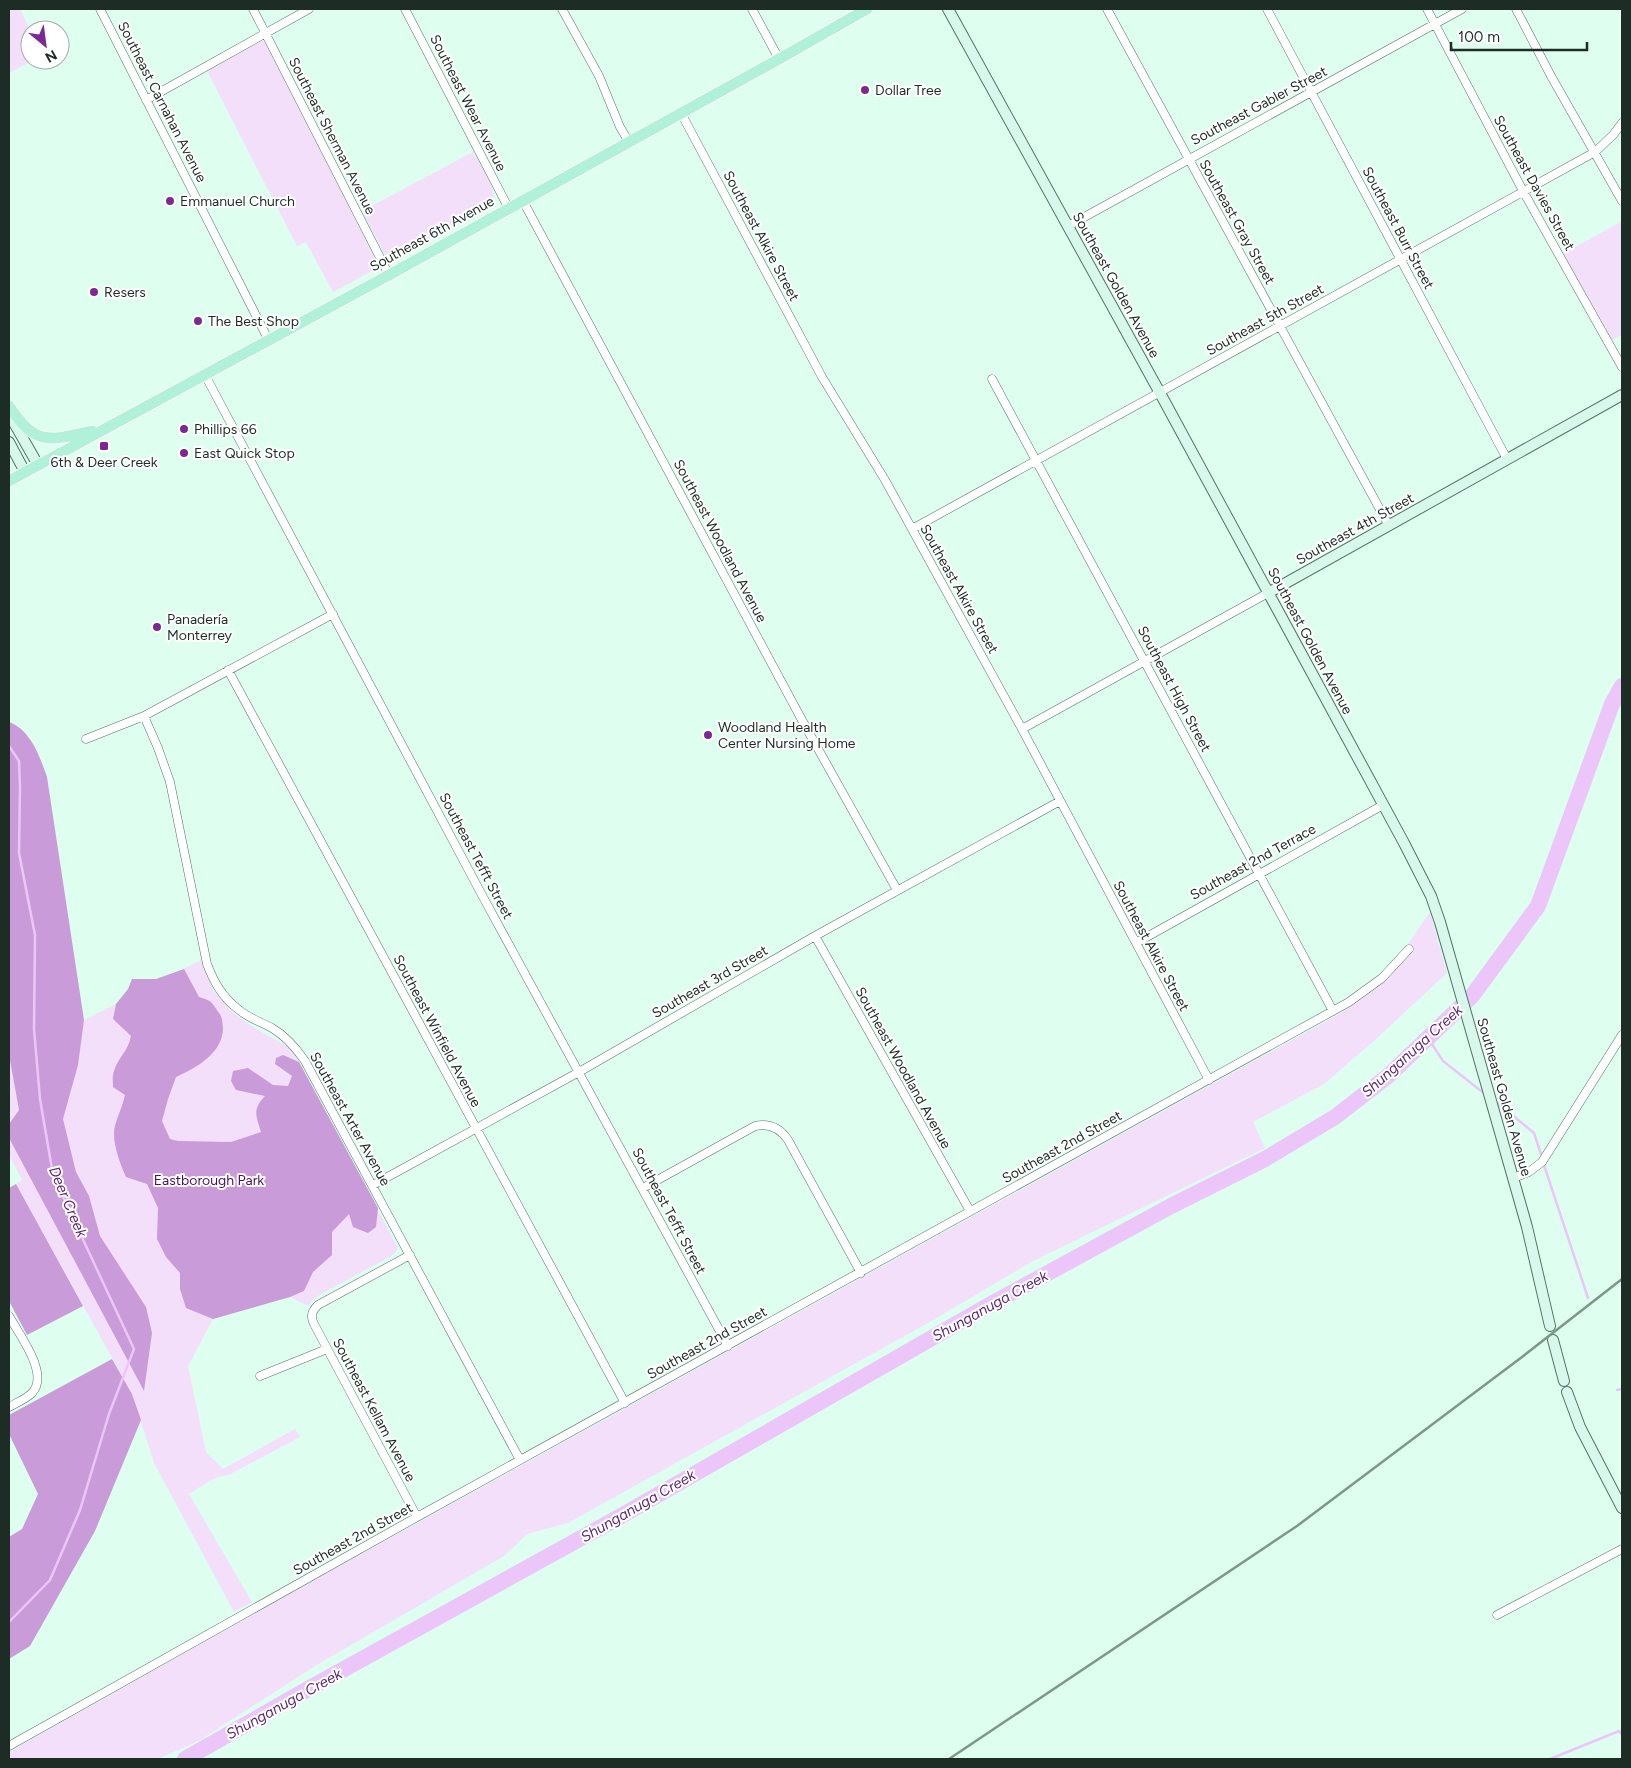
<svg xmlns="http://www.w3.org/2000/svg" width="1631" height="1768" viewBox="0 0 1631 1768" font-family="Figtree,sans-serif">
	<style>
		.green { fill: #f4dffb }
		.forest { fill: #c99bd9 }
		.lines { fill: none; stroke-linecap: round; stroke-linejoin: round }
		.stream { stroke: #ecc6f9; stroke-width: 2.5 }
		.river { stroke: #ecc6f9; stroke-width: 16 }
		.street-casing { stroke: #517566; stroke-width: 9 }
		.secondary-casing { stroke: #517566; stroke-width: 12 }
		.primary-casing { stroke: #fff; stroke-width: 13 }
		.street { stroke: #fff; stroke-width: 8 }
		.secondary { stroke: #d9f8ec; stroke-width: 10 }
		.primary { stroke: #b2f1d9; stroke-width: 11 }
		.rail { stroke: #7e968b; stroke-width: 2.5 }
		.poi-dot { fill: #7c2897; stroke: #fff; stroke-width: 2 }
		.labels { text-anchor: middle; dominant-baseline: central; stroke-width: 4; stroke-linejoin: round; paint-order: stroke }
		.poi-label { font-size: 14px; fill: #1d2d26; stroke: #fff; text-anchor: start }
		.street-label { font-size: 14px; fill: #1d2d26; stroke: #fff }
		.park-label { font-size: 14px; fill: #4b135d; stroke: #fff }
		.water-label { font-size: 15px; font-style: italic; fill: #602973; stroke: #fff }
	</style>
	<rect width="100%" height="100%" fill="#defef0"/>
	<path class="green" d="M 9,9 L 20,9 L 30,30 L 30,60 L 34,60 L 9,73 Z
		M 261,41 L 265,41 L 267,44 L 375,259 L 372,271 L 333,292 L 306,242 L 297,246 L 207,71 Z
		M 473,152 C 479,162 493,184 494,195 C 494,200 492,202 489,205 L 396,257 L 390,258 L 385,255 L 362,211 Z
		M 1622,221 L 1622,335 L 1612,340 L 1563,254 Z
		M 1430,912 L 1447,973 L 1376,1039 L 1324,1084 L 1253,1122 L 1265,1148 L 1033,1261 L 928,1323 L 568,1523 L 527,1534 L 504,1556 L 315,1666 L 200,1740 L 158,1759 L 9,1759 L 9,1752 L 332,1570 L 1332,1018 C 1363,999 1393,979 1413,948 L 1408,944 Z
		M 201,960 L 213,990 L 231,1011 L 253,1027 L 290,1048 L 299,1062 L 398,1248 L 395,1253 L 388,1258 L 321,1294 L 312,1301 L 308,1306 L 290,1297 L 213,1319 L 188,1366 L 206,1452 L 223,1469 L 295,1429 L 300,1437 L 229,1475 C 215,1475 201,1487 189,1494 L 252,1602 L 234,1612 L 154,1463 L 132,1394 L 16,1184 L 22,1180 L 9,1155 L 9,1138 L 143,1389 L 60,1176 L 42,1042 Z
		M 9,1055 L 19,1110 L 9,1124 Z"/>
	<path class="forest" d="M 9,722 C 31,730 40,757 47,777 L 84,1020 L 78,1065 L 63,1119 L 76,1172 L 89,1196 L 100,1236 L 146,1307 L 152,1333 L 144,1391 L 9,1138 L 9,1124 L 19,1110 L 9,1055 Z
		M 184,969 L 199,997 C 213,1001 211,1002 219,1013 C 223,1018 222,1022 223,1028 C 223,1053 196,1068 176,1077 L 168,1099 L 162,1121 L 170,1139 L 178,1141 L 231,1142 L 261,1132 C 256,1115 252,1110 265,1096 L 236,1090 L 231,1081 L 233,1071 L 248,1068 L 273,1085 L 288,1086 L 292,1076 L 275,1064 L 276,1058 L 283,1055 L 299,1062 L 378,1208 L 376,1227 L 368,1233 L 353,1227 L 349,1214 L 332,1232 L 332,1255 L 313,1272 L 304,1291 L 290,1297 L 213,1319 L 186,1308 L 180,1289 L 180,1273 L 166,1257 L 157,1239 L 158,1208 L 147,1184 L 126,1177 C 120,1164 111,1140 115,1126 C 118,1115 122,1108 125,1095 L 113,1087 C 113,1082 112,1076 114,1071 C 118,1057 128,1052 131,1036 L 113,1019 L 116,1004 L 128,989 L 132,979 L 156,979 Z
		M 16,1184 L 83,1306 L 27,1335 L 9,1301 L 9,1188 Z
		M 112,1359 L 132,1394 L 141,1420 L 95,1531 L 30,1646 L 9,1659 L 9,1537 L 22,1529 L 38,1494 L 9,1434 L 9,1415 Z"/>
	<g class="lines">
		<path class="stream" d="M 9,746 L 19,761 L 20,787 L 19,853 L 35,935 L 34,1029 L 40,1099 L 53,1175 L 134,1349 L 109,1414 L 80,1510 L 50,1580 L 9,1622
			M 1428,1038 L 1443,1061 L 1485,1094
			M 1496,1102 L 1534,1133 L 1542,1157
			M 1543,1162 L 1588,1298
			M 1617,1390 L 1622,1389
			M 1550,1759 L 1619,1731 L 1622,1734"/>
		<path class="river" d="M 185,1759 L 308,1689 L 621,1516 L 993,1303 L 1171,1206 L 1265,1159 L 1335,1117 L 1388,1076 L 1472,996 L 1538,906 L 1612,704 L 1622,686"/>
		<g class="street-casing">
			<path id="street" d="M 100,9 L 269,341
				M 253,9 L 389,275
				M 405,9 L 509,209
				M 562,9 L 599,76 L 620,127 L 629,142
				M 752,9 L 779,59
				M 1107,9 L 1389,526
				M 1267,9 L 1507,459
				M 1427,9 L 1523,191 L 1622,367
				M 1516,9 L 1551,76 L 1622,201
				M 146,100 L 309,9
				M 681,113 L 822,377 L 885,480 L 912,529 L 1022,729 L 1209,1080
				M 523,201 L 803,722 L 897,890
				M 1068,226 L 1462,9
				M 205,375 L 483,897 L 728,1346
				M 992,379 L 1333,1011
				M 912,529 L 1595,152 L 1613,135 L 1622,123
				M 228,670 L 625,1403
				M 144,716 L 158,748 L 170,782 L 207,964 C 214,982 222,997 238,1009 C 248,1018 261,1022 272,1028 C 286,1036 296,1048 305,1061 L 520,1460
				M 1022,729 L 1268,593
				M 86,739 L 144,716 L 333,614
				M 815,936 L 970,1211
				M 1136,943 L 1383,805
				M 1513,1178 L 1529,1172 L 1542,1162 L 1622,1035
				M 373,1185 L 579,1072 L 815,936 L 1060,801
				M 643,1188 L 755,1126 C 769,1123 780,1128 788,1140 L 861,1273
				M 410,1255 L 318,1305 C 312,1311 310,1316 314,1324 L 417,1517
				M 9,1316 C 19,1334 50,1374 32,1393 C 26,1399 16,1403 9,1407
				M 260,1376 L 327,1349
				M 1497,1615 L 1622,1549
				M 9,1746 L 417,1517 L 1349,1002 L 1382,978 L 1409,949"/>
		</g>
		<g class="secondary-casing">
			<path id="secondary" d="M 948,9 L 1160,393 L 1404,843 L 1431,896 L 1440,922 L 1527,1227 L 1550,1326
				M 9,414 L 38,465
				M 9,442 L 25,472
				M 1268,593 L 1622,395
				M 1553,1340 L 1564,1381
				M 1567,1392 L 1580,1427 L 1622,1508"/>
		</g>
		<g class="primary-casing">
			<path id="primary" d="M 9,406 C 36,446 48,441 92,431
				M 9,481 L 389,275 L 779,59 L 867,9"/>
		</g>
		<use href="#street" class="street"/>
		<use href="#secondary" class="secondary"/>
		<use href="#primary" class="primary"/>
		<path class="rail" d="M 949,1759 L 1297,1526 L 1522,1357 L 1622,1279"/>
	</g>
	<g class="poi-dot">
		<circle cx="865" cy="90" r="5"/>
		<circle cx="170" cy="201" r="5"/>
		<circle cx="94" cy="292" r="5"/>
		<circle cx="198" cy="321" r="5"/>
		<circle cx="184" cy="429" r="5"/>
		<rect x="99" y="441" width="10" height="10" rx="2.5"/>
		<circle cx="184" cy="453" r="5"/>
		<circle cx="157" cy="627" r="5"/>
		<circle cx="708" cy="735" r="5"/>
	</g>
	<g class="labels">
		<g class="poi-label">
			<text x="875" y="90">Dollar Tree</text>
			<text x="180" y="201">Emmanuel Church</text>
			<text x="104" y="292">Resers</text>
			<text x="208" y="321">The Best Shop</text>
			<text x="194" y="429">Phillips 66</text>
			<text x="194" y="453">East Quick Stop</text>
			<text x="104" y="462" text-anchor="middle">6th &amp; Deer Creek</text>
			<text x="167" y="619">Panadería<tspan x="167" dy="16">Monterrey</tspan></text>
			<text x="718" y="727">Woodland Health<tspan x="718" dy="16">Center Nursing Home</tspan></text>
		</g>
		<g class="street-label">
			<text transform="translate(162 102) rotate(63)">Southeast Carnahan Avenue</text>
			<text transform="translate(468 103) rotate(63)">Southeast Wear Avenue</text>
			<text transform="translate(1259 106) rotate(-28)">Southeast Gabler Street</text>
			<text transform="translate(332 136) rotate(63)">Southeast Sherman Avenue</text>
			<text transform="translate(1534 183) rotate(61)">Southeast Davies Street</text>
			<text transform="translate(1237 222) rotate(61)">Southeast Gray Street</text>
			<text transform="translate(1398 228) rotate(62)">Southeast Burr Street</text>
			<text transform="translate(432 234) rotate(-29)">Southeast 6th Avenue</text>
			<text transform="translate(761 236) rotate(62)">Southeast Alkire Street</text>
			<text transform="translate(1116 285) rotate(61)">Southeast Golden Avenue</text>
			<text transform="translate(1265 320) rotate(-29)">Southeast 5th Street</text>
			<text transform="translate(1355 529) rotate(-29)">Southeast 4th Street</text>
			<text transform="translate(720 541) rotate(62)">Southeast Woodland Avenue</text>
			<text transform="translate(959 589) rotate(61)">Southeast Alkire Street</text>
			<text transform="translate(1310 641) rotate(62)">Southeast Golden Avenue</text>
			<text transform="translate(1174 689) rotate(62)">Southeast High Street</text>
			<text transform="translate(476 856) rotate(62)">Southeast Tefft Street</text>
			<text transform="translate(1253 862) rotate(-29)">Southeast 2nd Terrace</text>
			<text transform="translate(1151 946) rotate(62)">Southeast Alkire Street</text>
			<text transform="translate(710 982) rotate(-30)">Southeast 3rd Street</text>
			<text transform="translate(437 1031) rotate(62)">Southeast Winfield Avenue</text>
			<text transform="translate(903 1068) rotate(61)">Southeast Woodland Avenue</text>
			<text transform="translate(1504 1097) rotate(74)">Southeast Golden Avenue</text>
			<text transform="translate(350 1119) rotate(61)">Southeast Arter Avenue</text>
			<text transform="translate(1062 1147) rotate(-29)">Southeast 2nd Street</text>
			<text transform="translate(669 1211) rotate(62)">Southeast Tefft Street</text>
			<text transform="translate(707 1343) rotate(-29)">Southeast 2nd Street</text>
			<text transform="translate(374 1410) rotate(62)">Southeast Kellam Avenue</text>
			<text transform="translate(353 1539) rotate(-29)">Southeast 2nd Street</text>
		</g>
		<g class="park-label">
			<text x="209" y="1180">Eastborough Park</text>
		</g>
		<g class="water-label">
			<text transform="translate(1412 1051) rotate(-42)">Shunganuga Creek</text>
			<text transform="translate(68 1202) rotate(67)">Deer Creek</text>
			<text transform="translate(990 1306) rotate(-29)">Shunganuga Creek</text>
			<text transform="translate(638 1506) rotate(-30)">Shunganuga Creek</text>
			<text transform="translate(284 1704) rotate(-29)">Shunganuga Creek</text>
		</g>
	</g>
	<rect width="1631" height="1768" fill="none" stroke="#1d2d26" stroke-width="20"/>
	<g transform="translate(45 45) rotate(151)"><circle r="24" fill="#ffffff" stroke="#a5aba8"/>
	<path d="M0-4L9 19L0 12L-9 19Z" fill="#7c2897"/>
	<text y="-8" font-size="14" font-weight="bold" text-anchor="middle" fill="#1d2d26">N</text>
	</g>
	<path d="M1451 42v8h136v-8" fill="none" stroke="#1d2d26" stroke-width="2.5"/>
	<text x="1458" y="42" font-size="15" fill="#1d2d26" stroke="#ffffff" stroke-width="4" paint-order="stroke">100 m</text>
</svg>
